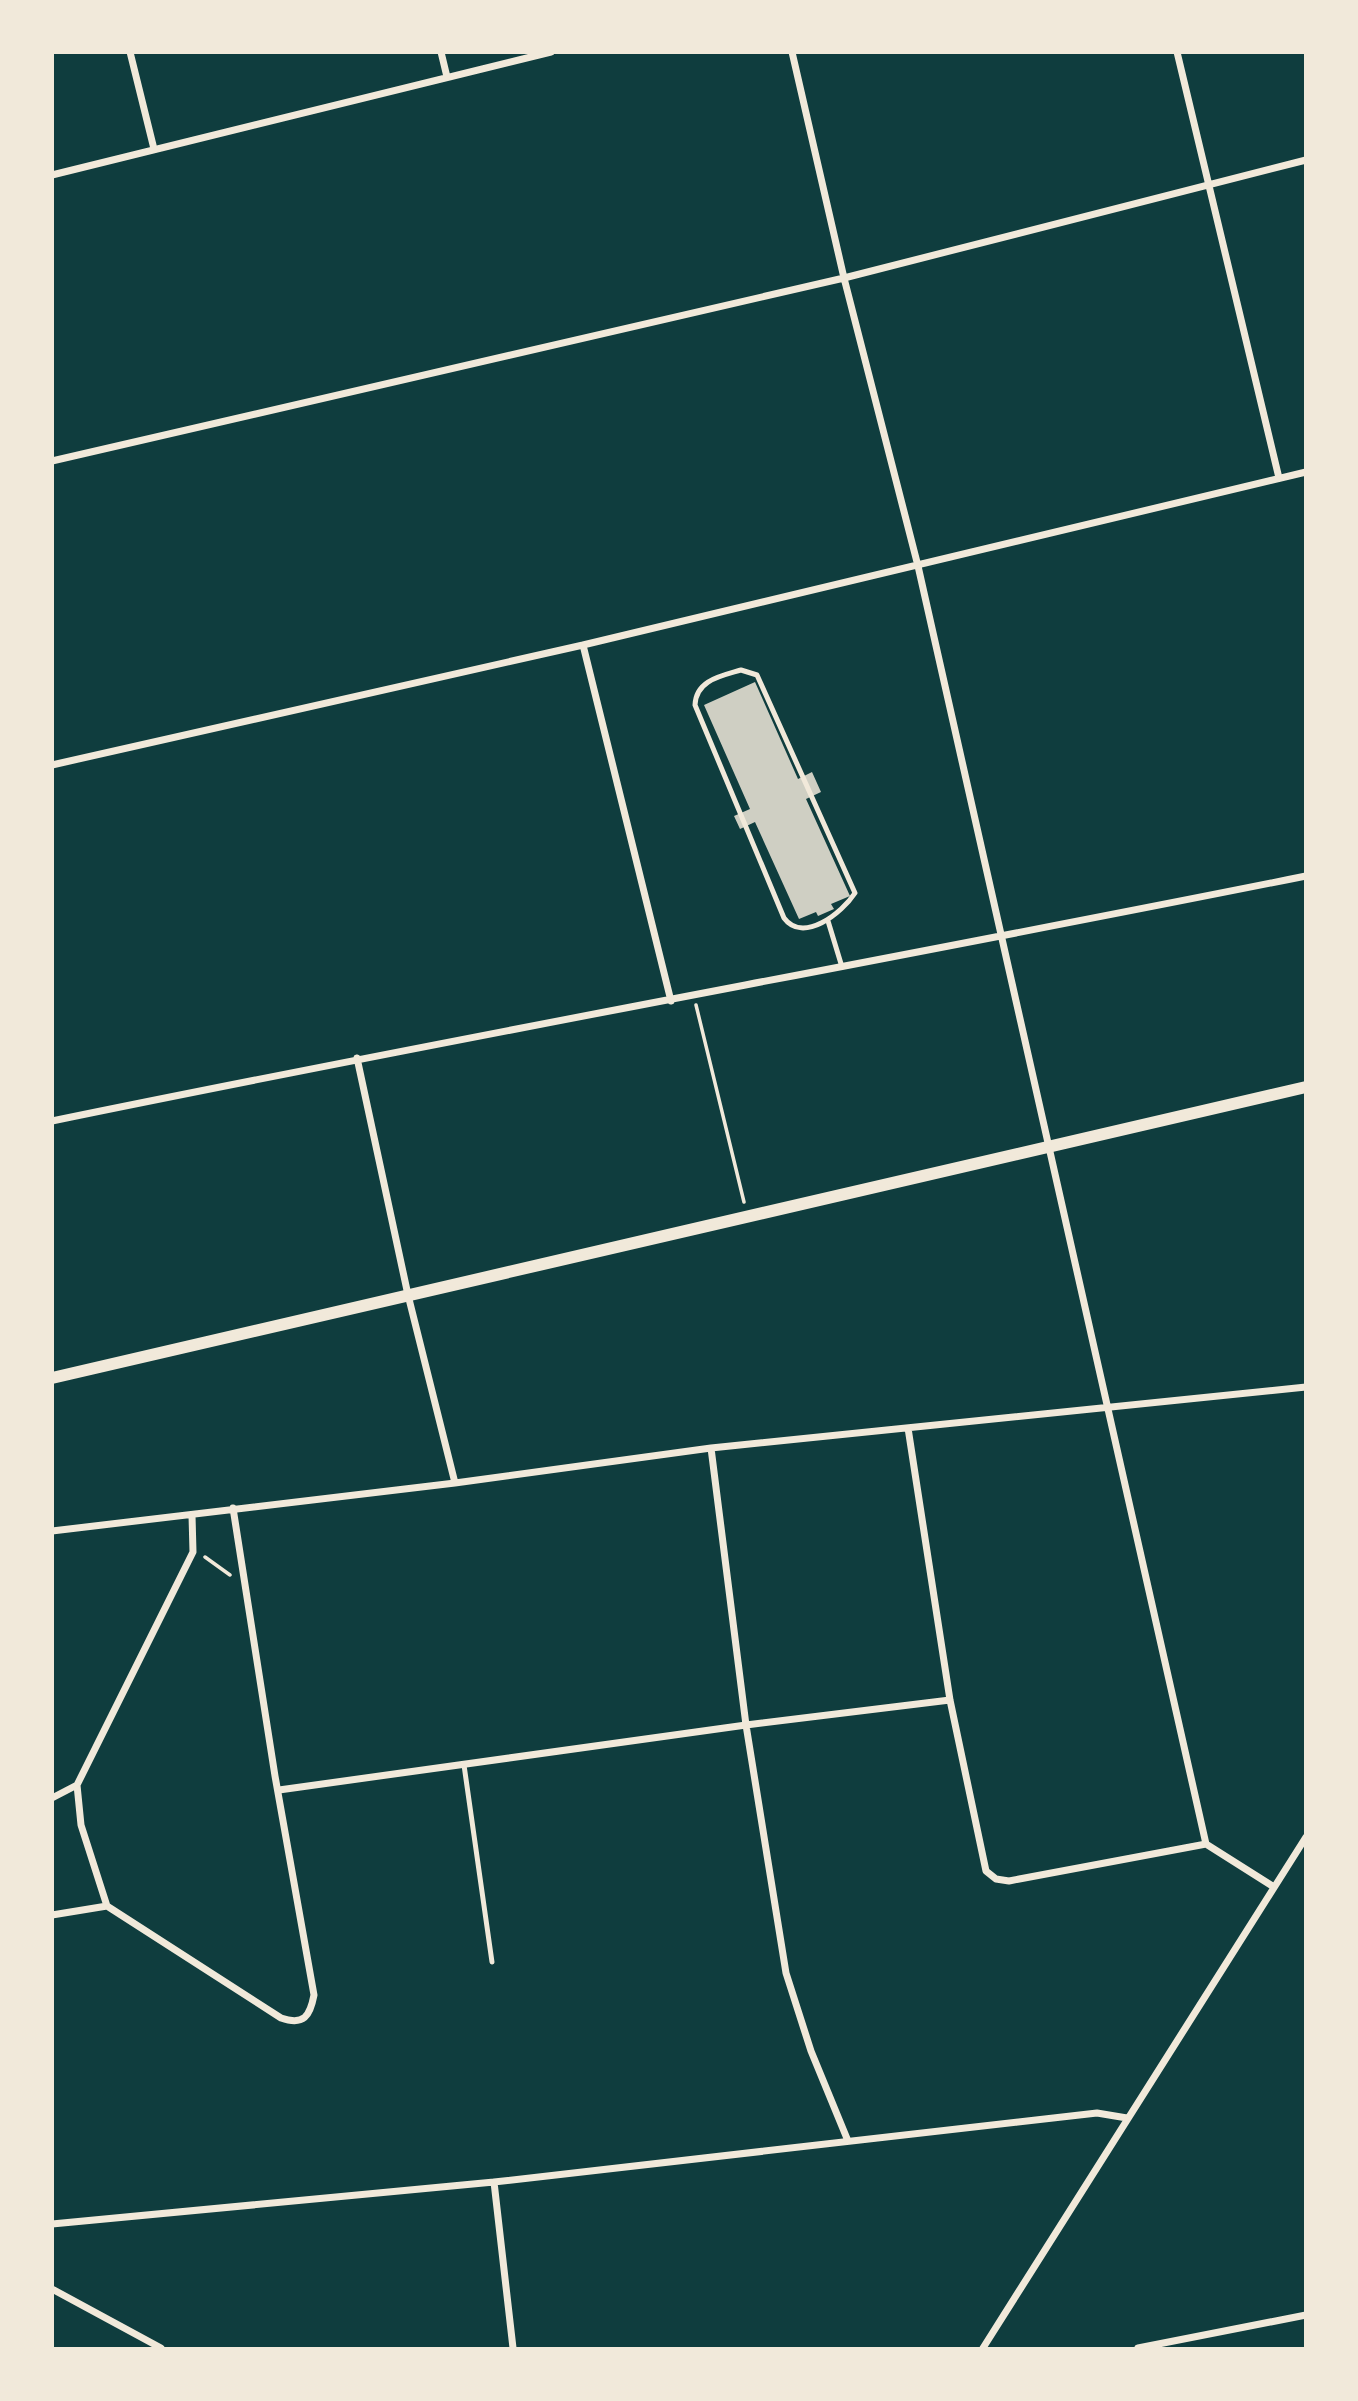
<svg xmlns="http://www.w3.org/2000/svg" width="1358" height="2401" viewBox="0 0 1358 2401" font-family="Commissioner,sans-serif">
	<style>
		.building { fill: #cfcfc3 }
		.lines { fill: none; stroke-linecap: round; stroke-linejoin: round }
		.path { stroke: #f1e9da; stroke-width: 3.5 }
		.service { stroke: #f1e9da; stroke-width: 5 }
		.minor { stroke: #f1e9da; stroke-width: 7 }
		.tertiary { stroke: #f1e9da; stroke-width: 12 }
	</style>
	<rect width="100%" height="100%" fill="#0f3d3e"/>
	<path class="building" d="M 755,682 L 798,779 L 812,772 L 821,792 L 806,799 L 850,896 L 831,904 L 834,909 L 818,916 L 816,912 L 799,919 L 755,822 L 740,829 L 734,816 L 750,809 L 704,705 Z"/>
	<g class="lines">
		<path class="path" d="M 696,1005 L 744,1202
			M 205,1557 L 230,1575"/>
		<path class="service" d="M 741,670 L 757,675 L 855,893 C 842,913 803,944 784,918 L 695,705 C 696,680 721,676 741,670 Z
			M 828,921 L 842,967
			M 464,1765 L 492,1962"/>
		<path class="minor" d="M 130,52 L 154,149
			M 441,52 L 447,77
			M 792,52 L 844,278 L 918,566 L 1206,1844 L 1274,1887
			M 1177,52 L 1279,478
			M 52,175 L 551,52
			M 52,461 L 844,278 L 1306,160
			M 583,645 L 671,1001
			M 52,765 L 583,645 L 1306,472
			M 357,1058 L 408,1295 L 455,1483
			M 52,1121 C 469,1035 888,960 1306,876
			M 908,1428 L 950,1700 L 986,1871 L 996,1879 L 1009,1881 L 1206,1844
			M 711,1448 L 746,1725 L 786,1973 L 811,2051 L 848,2141
			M 52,1531 L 455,1483 L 711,1448 L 1306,1387
			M 77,1785 L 81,1825 L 107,1906
			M 279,1790 L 746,1725 L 950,1700
			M 52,1798 L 77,1785 L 193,1552 L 192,1515
			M 52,1915 L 107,1906 L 281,2018 C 304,2026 310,2016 314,1995 L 275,1776 L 233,1508
			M 494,2182 L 513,2348
			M 52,2224 L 494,2182 L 1097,2113 L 1127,2118
			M 52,2289 L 161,2348
			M 983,2348 L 1306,1837
			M 1138,2348 L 1306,2315"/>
		<path class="tertiary" d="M 52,1378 L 1306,1087"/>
	</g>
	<rect width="1358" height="2401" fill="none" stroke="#f1e9da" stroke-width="108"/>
</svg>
